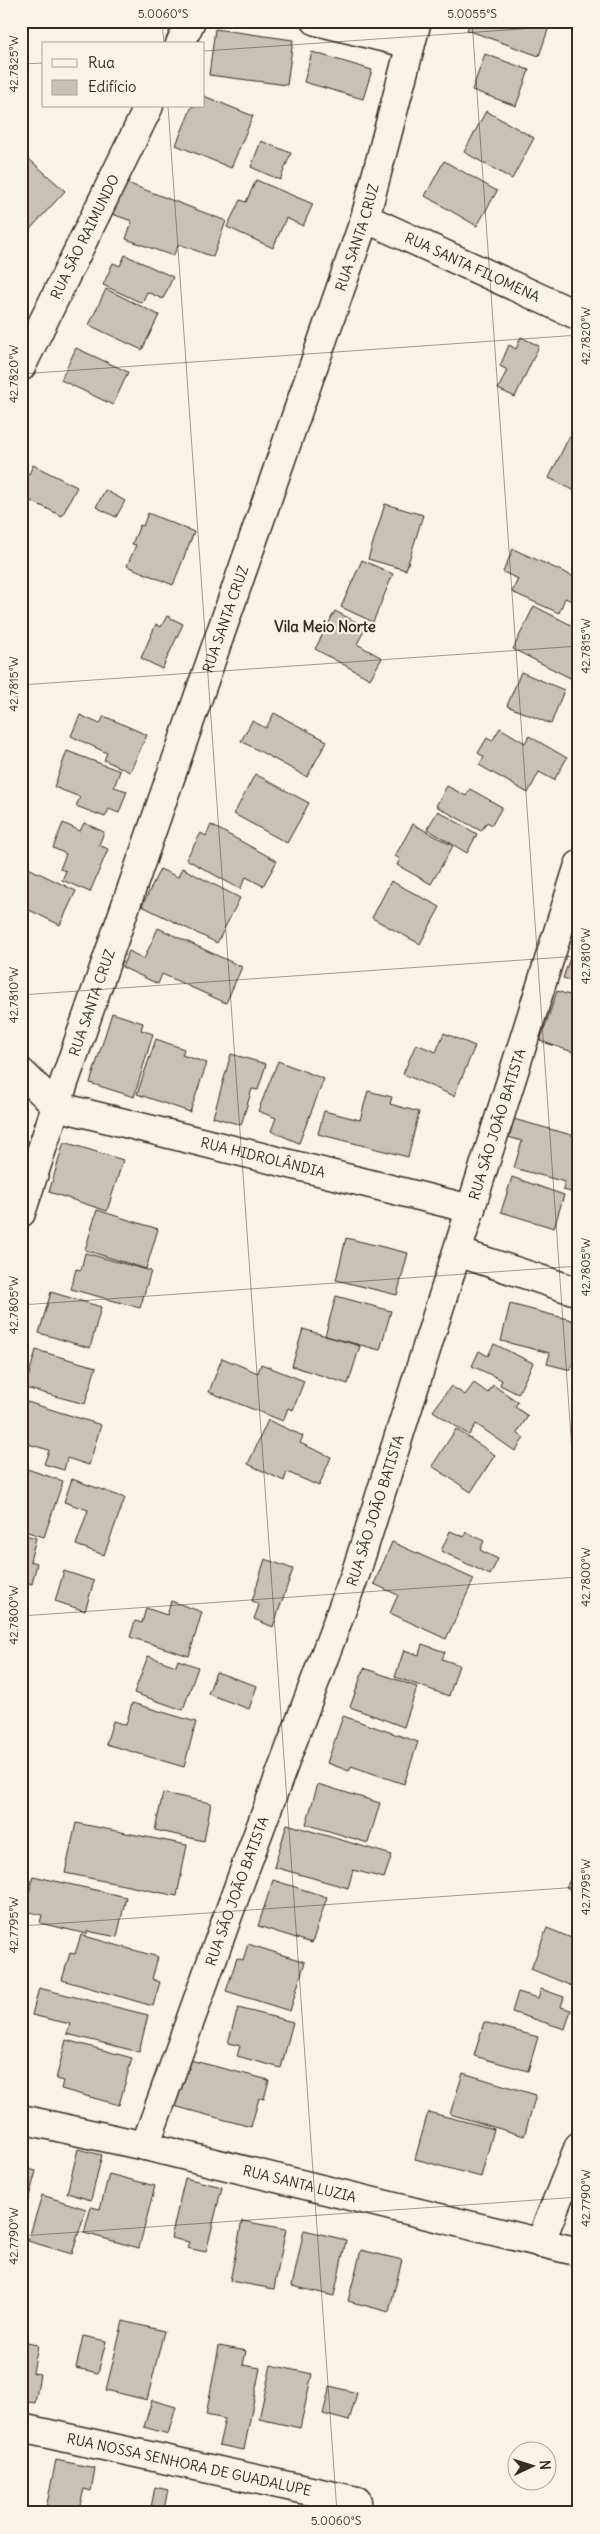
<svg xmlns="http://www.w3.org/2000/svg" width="600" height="2534" viewBox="0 0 600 2534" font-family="Delius,sans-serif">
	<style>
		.building { fill: #c8c1b6; stroke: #3b2a1e }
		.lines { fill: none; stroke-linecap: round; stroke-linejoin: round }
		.minor-casing { stroke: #3b2a1e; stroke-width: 31 }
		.minor { stroke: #f7f3e8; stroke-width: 28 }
		.ticks { fill: none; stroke: #3b2a1e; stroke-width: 1; stroke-opacity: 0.45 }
		.labels { text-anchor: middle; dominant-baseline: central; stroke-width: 4.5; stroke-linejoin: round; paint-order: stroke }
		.street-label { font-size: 14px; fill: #3b2a1e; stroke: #f7f3e8 }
		.neighbourhood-label { font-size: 15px; font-weight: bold; fill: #3b2a1e; stroke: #f7f3e8 }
		.neatline { fill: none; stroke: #3b2a1e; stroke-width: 2 }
		.ticks-label { font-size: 12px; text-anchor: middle; fill: #3b2a1e }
	</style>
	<rect width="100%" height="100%" fill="#f7f3e8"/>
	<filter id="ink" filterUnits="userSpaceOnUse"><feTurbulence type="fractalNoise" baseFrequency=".02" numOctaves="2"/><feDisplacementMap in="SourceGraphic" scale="10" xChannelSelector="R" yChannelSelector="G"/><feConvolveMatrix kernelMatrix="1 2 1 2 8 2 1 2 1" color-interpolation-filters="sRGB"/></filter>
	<g filter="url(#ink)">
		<path class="building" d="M 471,21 L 551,21 L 539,56 L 467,30 Z
			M 215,29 L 293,40 L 287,85 L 209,75 Z
			M 312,52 L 372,70 L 363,99 L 304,82 Z
			M 485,54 L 529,70 L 516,106 L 472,90 Z
			M 204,96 L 253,116 L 231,168 L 176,145 L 192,106 L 204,106 Z
			M 486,111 L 534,138 L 512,179 L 464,152 Z
			M 261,141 L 291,153 L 280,180 L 251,167 Z
			M 21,152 L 65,191 L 21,239 Z
			M 444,161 L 497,191 L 477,226 L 425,196 Z
			M 256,180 L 313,204 L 303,226 L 286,218 L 273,248 L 227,227 L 240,200 L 246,202 Z
			M 122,181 L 226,221 L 213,257 L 179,244 L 173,256 L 126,239 L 132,221 L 109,213 Z
			M 125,255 L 173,277 L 163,299 L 147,292 L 142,303 L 103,285 L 113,263 L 120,266 Z
			M 106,289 L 159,315 L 142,350 L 89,325 Z
			M 521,337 L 539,346 L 515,397 L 498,389 L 507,370 L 500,366 L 509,345 L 516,349 Z
			M 76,348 L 128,372 L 113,405 L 61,380 Z
			M 569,437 L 579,442 L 579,493 L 549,478 Z
			M 33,465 L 77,487 L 62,516 L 21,496 L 21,470 L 29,474 Z
			M 105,490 L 125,501 L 116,517 L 96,507 Z
			M 385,504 L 423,515 L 406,570 L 368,559 Z
			M 148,513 L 194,532 L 173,585 L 127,566 L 136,545 L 132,544 L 140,525 L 143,526 Z
			M 513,549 L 579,579 L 579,590 L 574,602 L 565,598 L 559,613 L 512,592 L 518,579 L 503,572 Z
			M 362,560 L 393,574 L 373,622 L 341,607 Z
			M 534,606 L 579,629 L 579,670 L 574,680 L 513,649 Z
			M 335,611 L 366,627 L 357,644 L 382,658 L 370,679 L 315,649 Z
			M 167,616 L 183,624 L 162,669 L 141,658 L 156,624 L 161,627 Z
			M 521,672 L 564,690 L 551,724 L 507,706 Z
			M 274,713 L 327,741 L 307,777 L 241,741 L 252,721 L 266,728 Z
			M 80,715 L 100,724 L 104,716 L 147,735 L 130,772 L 104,760 L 107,753 L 71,736 Z
			M 500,728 L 525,743 L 529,736 L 567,758 L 554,780 L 539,772 L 528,793 L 479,765 L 484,757 L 478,753 L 487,738 L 492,741 Z
			M 67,751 L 120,771 L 114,787 L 127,791 L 119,813 L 109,809 L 105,817 L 76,806 L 80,797 L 54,787 Z
			M 255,774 L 309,803 L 287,843 L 234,814 Z
			M 447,786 L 466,796 L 470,789 L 502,807 L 492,825 L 487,822 L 481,831 L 436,806 Z
			M 438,811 L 477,834 L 467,853 L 427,829 Z
			M 63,823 L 80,831 L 84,823 L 104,832 L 99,845 L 108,849 L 90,892 L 62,880 L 66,871 L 60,869 L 66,854 L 53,848 Z
			M 413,824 L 453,846 L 431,884 L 397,865 L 400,859 L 395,856 Z
			M 211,825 L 277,861 L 263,886 L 246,877 L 240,889 L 186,859 L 201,833 L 206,836 Z
			M 22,865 L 76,891 L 60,925 L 21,906 Z
			M 182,868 L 240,898 L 217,943 L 142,906 L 160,869 L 178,877 Z
			M 391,881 L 440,907 L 420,944 L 372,918 Z
			M 158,928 L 242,967 L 226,1003 L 162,974 L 158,984 L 122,967 L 129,951 L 144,959 Z
			M 578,935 L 579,935 L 579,983 L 563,978 Z
			M 557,991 L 578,998 L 575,1008 L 579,1009 L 579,1054 L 540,1041 Z
			M 112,1013 L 143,1023 L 141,1030 L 153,1034 L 134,1097 L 90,1083 Z
			M 444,1033 L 475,1046 L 454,1096 L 403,1074 L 416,1044 L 436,1052 Z
			M 156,1039 L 184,1049 L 182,1055 L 207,1063 L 190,1112 L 137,1094 Z
			M 231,1054 L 266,1064 L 258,1090 L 252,1089 L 241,1125 L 213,1117 Z
			M 278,1061 L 324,1079 L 299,1143 L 271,1131 L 276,1118 L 258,1111 Z
			M 368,1091 L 392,1097 L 390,1104 L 419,1112 L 408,1157 L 318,1134 L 324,1111 L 360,1120 Z
			M 506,1117 L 579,1137 L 579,1194 L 563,1190 L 565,1182 L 514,1168 L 522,1141 L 501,1135 Z
			M 64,1142 L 123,1160 L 107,1211 L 49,1192 Z
			M 512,1177 L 564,1195 L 554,1228 L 501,1212 Z
			M 97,1210 L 158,1229 L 146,1269 L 85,1250 Z
			M 346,1238 L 408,1253 L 397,1295 L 336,1280 Z
			M 85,1253 L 151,1271 L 140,1308 L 71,1289 L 76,1269 L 81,1270 Z
			M 51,1292 L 101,1307 L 90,1348 L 39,1333 Z
			M 336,1296 L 391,1311 L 380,1350 L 325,1336 Z
			M 510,1304 L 579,1322 L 579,1338 L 571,1370 L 547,1364 L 550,1353 L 501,1341 Z
			M 303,1329 L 360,1346 L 348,1384 L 292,1366 Z
			M 494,1344 L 533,1363 L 518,1394 L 500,1385 L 502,1380 L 472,1366 L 479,1351 L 488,1356 Z
			M 36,1350 L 96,1367 L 85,1404 L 25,1388 Z
			M 222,1358 L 258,1373 L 261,1364 L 304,1381 L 293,1410 L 288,1408 L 283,1421 L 209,1392 Z
			M 474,1383 L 488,1393 L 493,1385 L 518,1402 L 515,1407 L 528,1416 L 517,1433 L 524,1438 L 515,1451 L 476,1424 L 469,1435 L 433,1411 L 451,1386 L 465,1395 Z
			M 21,1400 L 101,1425 L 89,1465 L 67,1458 L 64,1470 L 44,1464 L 49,1450 L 21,1442 Z
			M 268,1420 L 303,1436 L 300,1443 L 331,1457 L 319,1486 L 287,1472 L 284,1481 L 248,1464 Z
			M 456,1429 L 495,1455 L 471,1492 L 432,1466 Z
			M 21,1467 L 63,1481 L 44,1537 L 21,1530 Z
			M 72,1479 L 125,1498 L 104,1555 L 76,1545 L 88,1510 L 64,1502 Z
			M 450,1531 L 464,1537 L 466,1532 L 484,1541 L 480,1550 L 498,1559 L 490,1575 L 441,1551 Z
			M 21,1534 L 36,1538 L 30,1561 L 37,1563 L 32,1584 L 21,1581 Z
			M 392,1542 L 474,1579 L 446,1639 L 390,1613 L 398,1595 L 374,1584 Z
			M 265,1559 L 293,1569 L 273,1627 L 254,1619 L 259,1605 L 252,1601 Z
			M 64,1571 L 94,1581 L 85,1611 L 55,1601 Z
			M 21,1589 L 27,1591 L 21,1611 Z
			M 171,1601 L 202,1612 L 189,1656 L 130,1637 L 135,1621 L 142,1623 L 146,1608 L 167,1615 Z
			M 422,1644 L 445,1652 L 442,1659 L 459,1665 L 449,1696 L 395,1677 L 404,1650 L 419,1655 Z
			M 148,1656 L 176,1666 L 178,1660 L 198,1667 L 183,1710 L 134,1693 Z
			M 364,1668 L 417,1687 L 404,1727 L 350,1707 Z
			M 216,1672 L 257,1686 L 249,1709 L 208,1694 Z
			M 132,1703 L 196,1722 L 184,1767 L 106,1744 L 113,1721 L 126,1725 Z
			M 343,1716 L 418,1742 L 404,1784 L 351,1766 L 349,1771 L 327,1763 Z
			M 318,1784 L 380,1803 L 368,1843 L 306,1824 Z
			M 163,1793 L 211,1803 L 204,1841 L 155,1830 Z
			M 76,1823 L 187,1845 L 177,1896 L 65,1873 Z
			M 287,1824 L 392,1855 L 384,1878 L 353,1870 L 348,1888 L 274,1867 Z
			M 577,1867 L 579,1868 L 579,1894 L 566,1887 Z
			M 33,1876 L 126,1897 L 117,1937 L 87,1931 L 87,1934 L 40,1923 L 42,1915 L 25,1911 Z
			M 273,1880 L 327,1897 L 312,1943 L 258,1926 Z
			M 547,1928 L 579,1941 L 579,1989 L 531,1969 Z
			M 81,1935 L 158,1957 L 152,1979 L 160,1982 L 153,2006 L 62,1980 L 70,1953 L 75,1954 Z
			M 248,1944 L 305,1962 L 290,2011 L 226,1991 L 237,1958 L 243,1960 Z
			M 39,1988 L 148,2015 L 139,2052 L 67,2034 L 70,2024 L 32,2015 Z
			M 541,1989 L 564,1997 L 561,2007 L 571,2010 L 565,2029 L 512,2012 L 518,1992 L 538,1998 Z
			M 238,2008 L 293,2022 L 281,2068 L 237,2056 L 240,2046 L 228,2043 Z
			M 484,2022 L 538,2037 L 528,2071 L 474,2056 Z
			M 66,2040 L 132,2058 L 119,2105 L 61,2089 L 63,2081 L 56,2079 Z
			M 186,2059 L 269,2080 L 264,2099 L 259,2098 L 251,2127 L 174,2106 Z
			M 463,2073 L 536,2095 L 524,2136 L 450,2114 Z
			M 428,2112 L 494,2129 L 481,2177 L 415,2159 Z
			M 78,2149 L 102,2155 L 91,2200 L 67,2193 Z
			M 21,2167 L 36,2171 L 23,2219 L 21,2219 Z
			M 109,2174 L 155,2186 L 139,2248 L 84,2233 L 91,2207 L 100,2209 Z
			M 185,2178 L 222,2187 L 206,2252 L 187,2248 L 189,2242 L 171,2238 Z
			M 42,2195 L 86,2209 L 72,2254 L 28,2241 Z
			M 242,2221 L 286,2229 L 274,2289 L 230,2281 Z
			M 304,2230 L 346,2240 L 334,2296 L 292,2286 Z
			M 361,2250 L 402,2260 L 389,2312 L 348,2301 Z
			M 123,2321 L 164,2331 L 147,2400 L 106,2390 Z
			M 83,2336 L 106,2341 L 98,2373 L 76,2368 Z
			M 21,2342 L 38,2345 L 33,2373 L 40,2374 L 35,2403 L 21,2401 Z
			M 219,2346 L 246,2351 L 243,2365 L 260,2368 L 244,2450 L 219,2445 L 225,2419 L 206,2415 Z
			M 271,2365 L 312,2374 L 300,2428 L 259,2419 Z
			M 330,2386 L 357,2393 L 349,2421 L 323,2414 Z
			M 152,2400 L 176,2407 L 168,2434 L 144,2427 Z
			M 56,2460 L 95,2468 L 91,2491 L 84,2489 L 78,2513 L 45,2513 Z
			M 155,2487 L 168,2490 L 163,2513 L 150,2513 Z"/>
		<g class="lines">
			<g class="minor-casing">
				<g id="minor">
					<path d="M 316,21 L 410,44"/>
					<path d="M 180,44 L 191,21"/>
					<path id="s1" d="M 365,218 L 579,316"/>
					<path id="s2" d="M 21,367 L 149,106"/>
					<path id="s3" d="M 21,1072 L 56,1106 L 471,1209"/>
					<path id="s4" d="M 21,1213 L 56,1106 L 365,218 L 417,21"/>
					<path d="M 457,1252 L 579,1292"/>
					<path id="s5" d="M 21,2119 L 145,2146 L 579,2252"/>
					<path id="s6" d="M 145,2146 L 244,1871 L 356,1572 L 579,865"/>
					<path d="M 540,2243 L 579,2146"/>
					<path id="s7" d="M 21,2428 L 357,2501"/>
				</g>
			</g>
			<use href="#minor" class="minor"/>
		</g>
	</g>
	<path class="ticks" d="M 162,21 L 164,44M 472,21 L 579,1551M 204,51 L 579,25M 21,64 L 44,63M 168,106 L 337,2513M 21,374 L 579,335M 21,685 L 579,646M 21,995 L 579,956M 21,1305 L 579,1266M 21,1616 L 579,1577M 21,1926 L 579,1887M 21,2236 L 579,2197M 21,2428 L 27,2513M 504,2513 L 579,2508"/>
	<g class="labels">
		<g class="street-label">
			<text stroke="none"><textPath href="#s4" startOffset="1032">RUA SANTA CRUZ</textPath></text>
			<text stroke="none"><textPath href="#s2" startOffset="145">RUA SÃO RAIMUNDO</textPath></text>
			<text stroke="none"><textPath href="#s1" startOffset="118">RUA SANTA FILOMENA</textPath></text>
			<text stroke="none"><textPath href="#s4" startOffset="628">RUA SANTA CRUZ</textPath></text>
			<text stroke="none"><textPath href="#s4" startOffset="222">RUA SANTA CRUZ</textPath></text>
			<text stroke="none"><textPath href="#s6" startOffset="1081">RUA SÃO JOÃO BATISTA</textPath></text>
			<text stroke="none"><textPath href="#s3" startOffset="262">RUA HIDROLÂNDIA</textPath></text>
			<text stroke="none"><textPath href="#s6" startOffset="676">RUA SÃO JOÃO BATISTA</textPath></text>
			<text stroke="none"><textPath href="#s6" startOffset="271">RUA SÃO JOÃO BATISTA</textPath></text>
			<text stroke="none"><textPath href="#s5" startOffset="286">RUA SANTA LUZIA</textPath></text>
			<text stroke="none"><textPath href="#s7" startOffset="172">RUA NOSSA SENHORA DE GUADALUPE</textPath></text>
		</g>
		<g class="neighbourhood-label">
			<text x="325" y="626">Vila Meio Norte</text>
		</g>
	</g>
	<rect width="600" height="2534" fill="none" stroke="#f7f3e8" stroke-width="55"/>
	<rect x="42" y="42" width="162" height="65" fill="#f7f3e8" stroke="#aca397"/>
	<rect x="52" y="59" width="25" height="8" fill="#f7f3e8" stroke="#aca397"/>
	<text x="88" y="68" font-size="15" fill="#3b2a1e">Rua</text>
	<rect x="52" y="80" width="25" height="15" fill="#c8c1b6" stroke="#aca397"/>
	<text x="88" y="92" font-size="15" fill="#3b2a1e">Edifício</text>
	<g transform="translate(532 2466) rotate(86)"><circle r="24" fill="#f7f3e8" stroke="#aca397"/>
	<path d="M0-4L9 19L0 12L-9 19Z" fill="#3b2a1e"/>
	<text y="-8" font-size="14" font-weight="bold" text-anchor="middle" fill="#3b2a1e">N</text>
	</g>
	<rect x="28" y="28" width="544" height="2478" class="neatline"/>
	<g class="ticks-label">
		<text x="163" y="18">5.0060°S</text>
		<text x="472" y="18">5.0055°S</text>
		<text transform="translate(14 64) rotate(-90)" y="4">42.7825°W</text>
		<text transform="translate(586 336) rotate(-90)" y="4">42.7820°W</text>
		<text transform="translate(14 374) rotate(-90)" y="4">42.7820°W</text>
		<text transform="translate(586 646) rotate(-90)" y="4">42.7815°W</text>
		<text transform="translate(14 684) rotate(-90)" y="4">42.7815°W</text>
		<text transform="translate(586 956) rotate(-90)" y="4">42.7810°W</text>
		<text transform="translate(14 995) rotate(-90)" y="4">42.7810°W</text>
		<text transform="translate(586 1267) rotate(-90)" y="4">42.7805°W</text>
		<text transform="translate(14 1305) rotate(-90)" y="4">42.7805°W</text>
		<text transform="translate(586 1577) rotate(-90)" y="4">42.7800°W</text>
		<text transform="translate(14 1615) rotate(-90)" y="4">42.7800°W</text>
		<text transform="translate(586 1887) rotate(-90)" y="4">42.7795°W</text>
		<text transform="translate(14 1925) rotate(-90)" y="4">42.7795°W</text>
		<text transform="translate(586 2198) rotate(-90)" y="4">42.7790°W</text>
		<text transform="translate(14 2236) rotate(-90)" y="4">42.7790°W</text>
		<text x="336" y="2525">5.0060°S</text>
	</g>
</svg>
